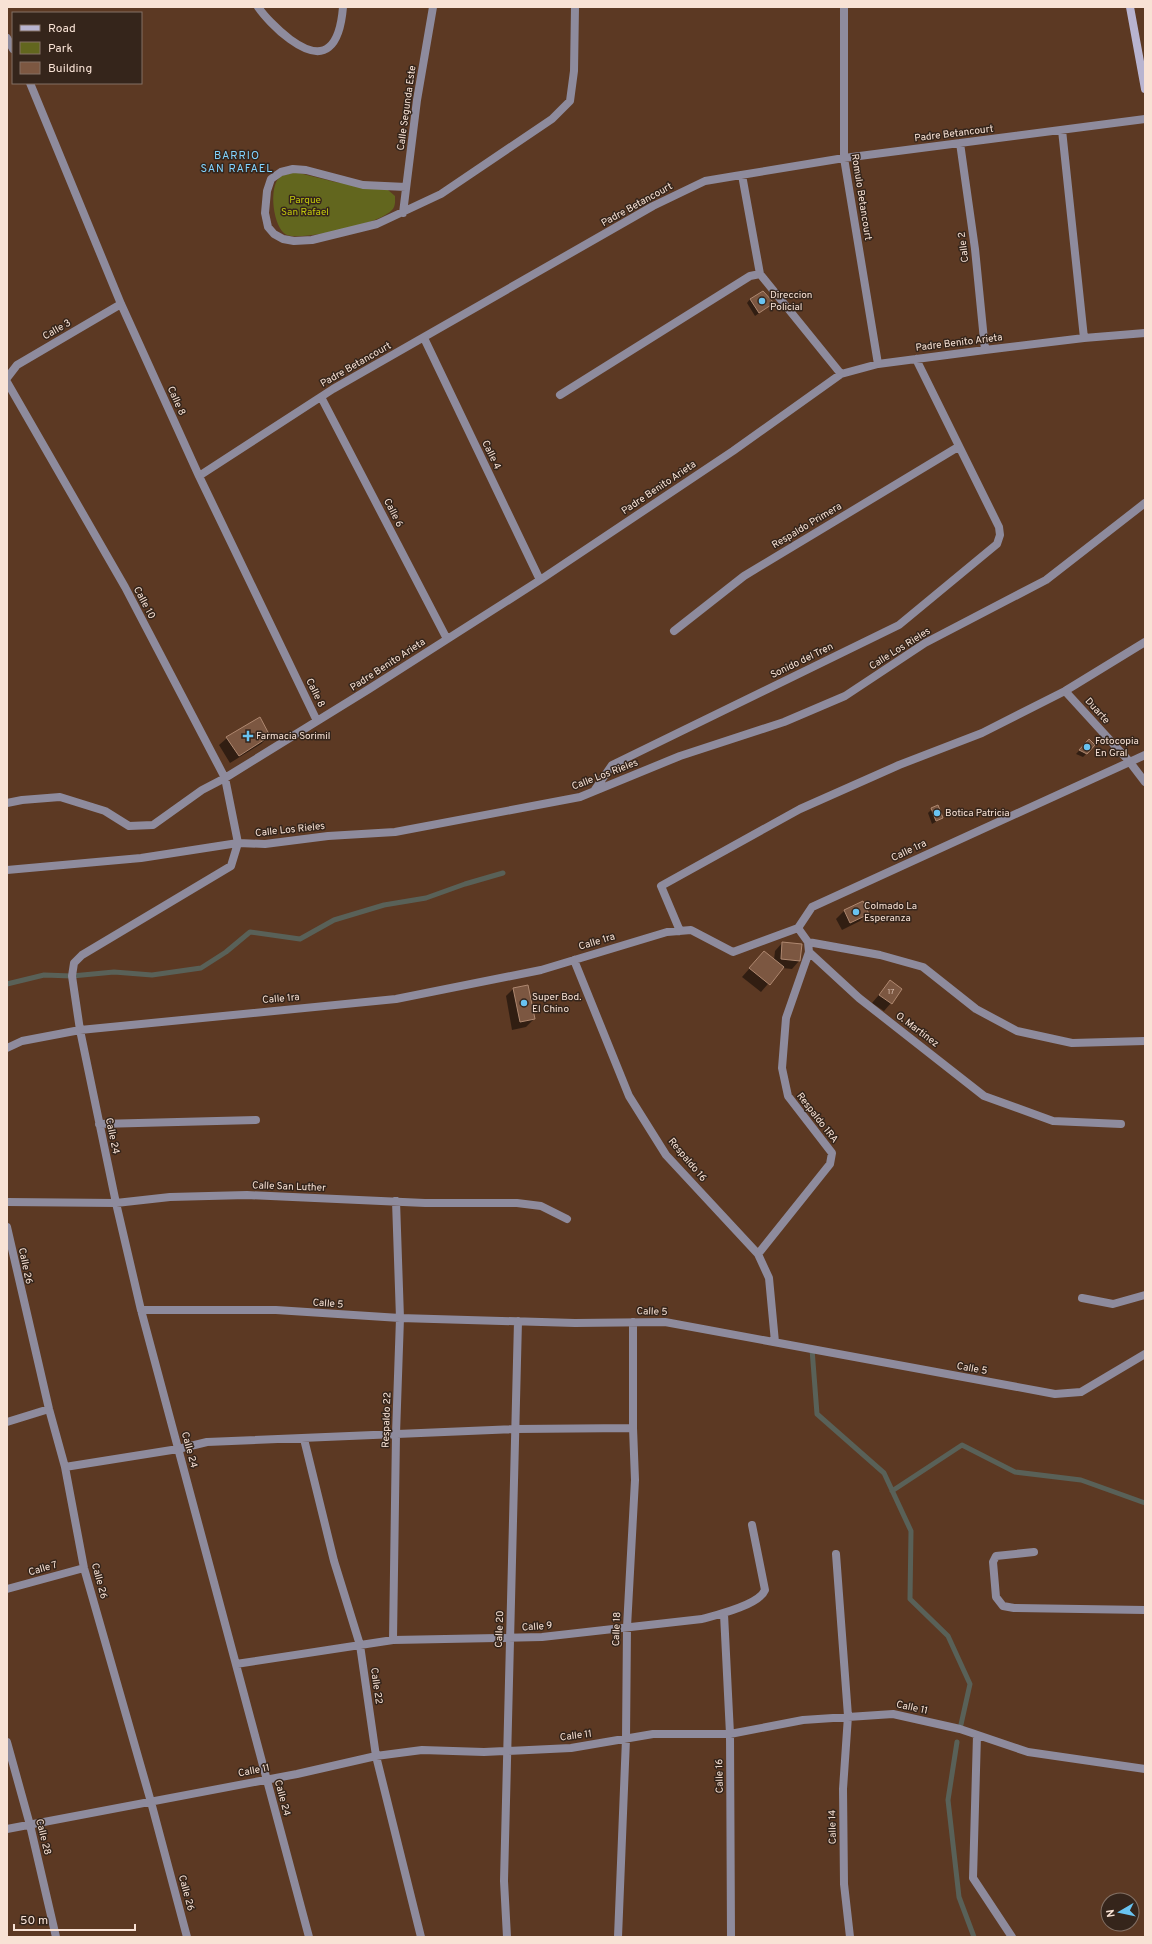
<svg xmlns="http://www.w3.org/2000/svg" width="1152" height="1944" viewBox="0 0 1152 1944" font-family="Overpass,sans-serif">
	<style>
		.green { fill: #62661e }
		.shadow { fill: #0007 }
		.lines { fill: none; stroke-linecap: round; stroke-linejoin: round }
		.stream { stroke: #596158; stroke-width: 5 }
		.building { fill: #7c5741; stroke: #af8870 }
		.street { stroke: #8e8b9d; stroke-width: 8 }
		.secondary { stroke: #b8b4d0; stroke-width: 8 }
		.poi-dot { fill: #69c3f1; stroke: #35251b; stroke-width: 1.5 }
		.labels { text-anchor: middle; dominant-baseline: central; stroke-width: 3; stroke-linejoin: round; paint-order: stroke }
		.number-label { font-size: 8px; fill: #d9bfb0 }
		.street-label { font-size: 10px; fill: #f8e2d5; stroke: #35251b }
		.park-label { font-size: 10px; fill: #c2c90c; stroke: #35251b }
		.poi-label { font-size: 10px; fill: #f8e2d5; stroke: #35251b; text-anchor: start }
		.neighbourhood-label { font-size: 11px; letter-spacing: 1px; fill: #82d4ff; stroke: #35251b }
	</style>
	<rect width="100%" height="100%" fill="#5c3923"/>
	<path class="green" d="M 295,172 L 335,182 L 388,190 L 395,196 C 395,200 396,206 392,210 C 380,224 303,241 287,235 C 273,229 268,186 280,177 C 284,174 291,174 295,172 Z"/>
	<path class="shadow" d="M 750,299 L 773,303 L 755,316 L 747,303 Z
		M 269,736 L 261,744 L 230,763 L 219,745 L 227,738 Z
		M 1089,740 L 1087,753 L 1083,757 L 1076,754 Z
		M 932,809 L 942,818 L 932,824 L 928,813 Z
		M 863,902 L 868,913 L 860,921 L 842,930 L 836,919 L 844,911 Z
		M 782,943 L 799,961 L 792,969 L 782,968 L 761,992 L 742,977 L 764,952 L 774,960 L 775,951 Z
		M 890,982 L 891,1003 L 884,1011 L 872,1003 Z
		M 514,988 L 534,1019 L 526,1027 L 512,1030 L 506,996 Z"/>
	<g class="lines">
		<path class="stream" d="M 7,984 L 44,975 L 72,976 L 114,972 L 152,975 L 201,968 L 226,952 L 250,932 L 300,939 L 334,920 L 384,905 L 426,898 L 465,884 L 503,873
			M 812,1349 L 817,1414 L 884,1473 L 911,1531 L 910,1599 L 948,1636 L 970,1684 L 960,1729
			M 892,1491 L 962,1445 L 1015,1472 L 1081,1480 L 1145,1503
			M 957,1742 L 948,1800 L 959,1897 L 974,1937"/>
	</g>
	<path class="building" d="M 763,291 L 774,303 L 759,313 L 750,299 Z
		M 260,717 L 270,736 L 239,756 L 226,737 Z
		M 1089,739 L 1095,745 L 1087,754 L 1079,750 Z
		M 938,805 L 943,818 L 936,821 L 931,808 Z
		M 863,901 L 869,914 L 850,923 L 844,910 Z
		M 782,942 L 802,944 L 800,961 L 781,959 Z
		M 764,951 L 784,967 L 770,985 L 749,968 Z
		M 890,980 L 902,989 L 892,1004 L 879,995 Z
		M 528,985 L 535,1019 L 520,1022 L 513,988 Z"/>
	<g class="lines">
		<path class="street" d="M 258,7 C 269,23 309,64 329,47 C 339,39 342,19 343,7
			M 844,7 L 844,158 L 878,364
			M 7,38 L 13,49
			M 30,83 L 121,304 L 199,476 L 317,721
			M 1062,130 L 1084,338
			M 960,143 L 975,249 L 985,350
			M 742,175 L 760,274
			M 406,187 L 363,185 L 306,170 L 293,169 L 281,172 L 271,179 L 267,191 L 265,213 L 268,227 L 274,234 L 283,239 L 294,241 L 312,240 L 377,224 L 441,194 L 552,119 L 570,101 L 574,71 L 575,7
			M 403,213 L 417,100 L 433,7
			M 424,338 L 540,580
			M 7,378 L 17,365 L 121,304
			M 7,382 L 125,587 L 225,778 L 238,843 L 231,866 L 82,955 L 74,963 L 72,976 L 80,1030 L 116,1203 L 141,1310 L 309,1937
			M 560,395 L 750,276 L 760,274 L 841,374
			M 321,397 L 447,639
			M 199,476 L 333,389 L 653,206 L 705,181 L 735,176 L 844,158 L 1145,119
			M 674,631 L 744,576 L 958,447
			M 1065,691 L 1129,761 L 1145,782
			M 594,791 L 612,765 L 899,625 L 997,544 L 1000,535 L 999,527 L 916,359
			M 7,803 L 22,800 L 60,797 L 105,811 L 129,826 L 153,825 L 202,790 L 225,778 L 369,689 L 540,580 L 733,451 L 841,374 L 878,364 L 985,350 L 1084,338 L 1145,333
			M 7,870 L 141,858 L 238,843 L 265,844 L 328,836 L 395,832 L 580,797 L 680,756 L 784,722 L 845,696 L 925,643 L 1046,580 L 1145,503
			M 680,931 L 661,886 L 800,809 L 899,765 L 982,733 L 1065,691 L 1145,642
			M 808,942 L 880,955 L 923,967 L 976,1009 L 1017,1031 L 1072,1043 L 1145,1041
			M 809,952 L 859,998 L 984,1096 L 1053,1121 L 1121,1124
			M 574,960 L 629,1096 L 666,1155 L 758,1254 L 769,1278 L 775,1342
			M 7,1048 L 22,1041 L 80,1030 L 396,999 L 541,970 L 667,932 L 691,930 L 733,952 L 798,928 L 812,907 L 1145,755
			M 99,1124 L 256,1120
			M 7,1202 L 116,1203 L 170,1197 L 247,1195 L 425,1203 L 517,1203 L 541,1206 L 567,1219
			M 7,1227 L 49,1409 L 65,1467 L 84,1568 L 151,1802 L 187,1937
			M 758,1254 L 830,1164 L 832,1153 L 788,1096 L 782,1068 L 786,1018 L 809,952 L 808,942 L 798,928
			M 1082,1298 L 1113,1304 L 1145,1295
			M 141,1310 L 276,1310 L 400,1318 L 575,1323 L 665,1322 L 1055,1394 L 1081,1392 L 1145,1354
			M 7,1422 L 49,1409
			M 304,1439 L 334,1561 L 360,1645 L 376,1756 L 421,1937
			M 65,1467 L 178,1449 L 207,1442 L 516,1429 L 633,1428
			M 1034,1552 L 996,1556 L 993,1562 L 996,1597 L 1003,1606 L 1014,1608 L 1145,1610
			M 836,1554 L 848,1716 L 843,1789 L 844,1884 L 850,1937
			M 7,1589 L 84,1568
			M 724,1614 L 730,1734 L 731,1937
			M 393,1640 L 396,1434 L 400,1318 L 396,1201
			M 236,1664 L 393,1640 L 542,1637 L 702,1619 C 717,1615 759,1605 765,1590 L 752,1525
			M 977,1735 L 973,1878 L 1012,1937
			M 7,1742 L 30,1825 L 56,1937
			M 7,1829 L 297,1774 L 376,1756 L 422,1750 L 484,1752 L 571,1748 L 653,1734 L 730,1734 L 803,1720 L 893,1714 L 960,1729 L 1028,1752 L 1145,1769
			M 507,1937 L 504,1881 L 518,1321
			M 618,1937 L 626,1739 L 627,1627 L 635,1480 L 633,1428 L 633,1322"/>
		<path class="secondary" d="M 1130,7 L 1145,89"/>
	</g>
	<g class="poi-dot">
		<circle cx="762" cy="301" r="4"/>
		<path d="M246 730h4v4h4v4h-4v4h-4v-4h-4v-4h4z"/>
		<circle cx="1087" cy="747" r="4"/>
		<circle cx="937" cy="813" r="4"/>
		<circle cx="856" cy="912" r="4"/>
		<circle cx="524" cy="1003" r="4"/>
	</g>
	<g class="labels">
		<g class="number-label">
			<text x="891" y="992">17</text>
		</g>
		<g class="street-label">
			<text transform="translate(407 108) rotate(-82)">Calle Segunda Este</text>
			<text transform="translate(954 134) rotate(-7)">Padre Betancourt</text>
			<text transform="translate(861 197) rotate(81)">Romulo Betancourt</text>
			<text transform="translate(637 205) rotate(-29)">Padre Betancourt</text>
			<text transform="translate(964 247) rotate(-97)">Calle 2</text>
			<text transform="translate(57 330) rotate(-30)">Calle 3</text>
			<text transform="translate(959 343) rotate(-7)">Padre Benito Arieta</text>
			<text transform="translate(356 365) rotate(-30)">Padre Betancourt</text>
			<text transform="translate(176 401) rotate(66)">Calle 8</text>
			<text transform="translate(491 455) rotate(64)">Calle 4</text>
			<text transform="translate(659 488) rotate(-34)">Padre Benito Arieta</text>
			<text transform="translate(393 513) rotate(63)">Calle 6</text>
			<text transform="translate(807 526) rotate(-31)">Respaldo Primera</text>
			<text transform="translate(144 603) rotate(62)">Calle 10</text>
			<text transform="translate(900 649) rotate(-32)">Calle Los Rieles</text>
			<text transform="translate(802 661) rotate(-26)">Sonido del Tren</text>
			<text transform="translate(388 665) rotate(-33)">Padre Benito Arieta</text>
			<text transform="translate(315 693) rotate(64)">Calle 8</text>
			<text transform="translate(1097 711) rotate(48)">Duarte</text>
			<text transform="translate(605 775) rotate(-21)">Calle Los Rieles</text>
			<text transform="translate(290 830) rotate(-6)">Calle Los Rieles</text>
			<text transform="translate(909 851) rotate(-25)">Calle 1ra</text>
			<text transform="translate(597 942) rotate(-17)">Calle 1ra</text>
			<text transform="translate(281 999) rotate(-5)">Calle 1ra</text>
			<text transform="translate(917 1030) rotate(37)">O. Martinez</text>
			<text transform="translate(817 1118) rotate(52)">Respaldo 1RA</text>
			<text transform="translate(112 1136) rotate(78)">Calle 24</text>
			<text transform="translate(687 1160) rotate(50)">Respaldo 16</text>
			<text transform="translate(289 1187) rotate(2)">Calle San Luther</text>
			<text transform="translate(25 1266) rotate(78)">Calle 26</text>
			<text transform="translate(328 1304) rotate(4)">Calle 5</text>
			<text transform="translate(652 1312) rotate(2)">Calle 5</text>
			<text transform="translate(972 1369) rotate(10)">Calle 5</text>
			<text transform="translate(387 1420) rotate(-88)">Respaldo 22</text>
			<text transform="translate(189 1450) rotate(75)">Calle 24</text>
			<text transform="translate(43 1569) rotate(-16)">Calle 7</text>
			<text transform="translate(99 1581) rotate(75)">Calle 26</text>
			<text transform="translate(537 1627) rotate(-4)">Calle 9</text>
			<text transform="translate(500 1629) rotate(-88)">Calle 20</text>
			<text transform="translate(617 1629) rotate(-88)">Calle 18</text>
			<text transform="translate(376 1686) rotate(82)">Calle 22</text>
			<text transform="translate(912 1708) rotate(12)">Calle 11</text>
			<text transform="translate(576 1736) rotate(-7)">Calle 11</text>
			<text transform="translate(254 1771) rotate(-11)">Calle 11</text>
			<text transform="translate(720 1776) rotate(-91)">Calle 16</text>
			<text transform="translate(282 1798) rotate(75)">Calle 24</text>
			<text transform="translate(833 1827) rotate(-91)">Calle 14</text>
			<text transform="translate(43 1837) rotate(76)">Calle 28</text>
			<text transform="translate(186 1893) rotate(75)">Calle 26</text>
		</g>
		<g class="park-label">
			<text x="305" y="200">Parque<tspan x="305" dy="12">San Rafael</tspan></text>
		</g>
		<g class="poi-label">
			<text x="770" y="295">Direccion<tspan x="770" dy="12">Policial</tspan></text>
			<text x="256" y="736">Farmacia Sorimil</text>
			<text x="1095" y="741">Fotocopia<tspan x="1095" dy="12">En Gral</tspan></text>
			<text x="945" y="813">Botica Patricia</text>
			<text x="864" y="906">Colmado La<tspan x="864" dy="12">Esperanza</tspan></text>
			<text x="532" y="997">Super Bod.<tspan x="532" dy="12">El Chino</tspan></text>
		</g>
		<g class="neighbourhood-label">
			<text x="237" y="156">BARRIO<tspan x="237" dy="13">SAN RAFAEL</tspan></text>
		</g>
	</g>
	<rect width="1152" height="1944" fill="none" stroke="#f8e2d5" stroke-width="16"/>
	<rect x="12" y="12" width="130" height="72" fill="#35251b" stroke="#837165"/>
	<rect x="20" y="25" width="20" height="6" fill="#b8b4d0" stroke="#837165"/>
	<text x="48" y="32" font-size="12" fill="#f8e2d5">Road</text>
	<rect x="20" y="42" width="20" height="12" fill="#62661e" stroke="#837165"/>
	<text x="48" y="52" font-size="12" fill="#f8e2d5">Park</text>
	<rect x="20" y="62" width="20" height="12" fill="#7c5741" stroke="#837165"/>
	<text x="48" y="72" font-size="12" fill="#f8e2d5">Building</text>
	<g transform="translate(1120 1912) rotate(261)"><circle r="19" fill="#35251b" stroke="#837165"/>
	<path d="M0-3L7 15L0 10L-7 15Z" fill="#69c3f1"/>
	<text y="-6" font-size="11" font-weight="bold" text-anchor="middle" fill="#f8e2d5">N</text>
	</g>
	<path d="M14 1924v6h121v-6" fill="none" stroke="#f8e2d5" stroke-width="2"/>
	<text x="20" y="1924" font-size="12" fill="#f8e2d5" stroke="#35251b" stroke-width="3" paint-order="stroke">50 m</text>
</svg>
